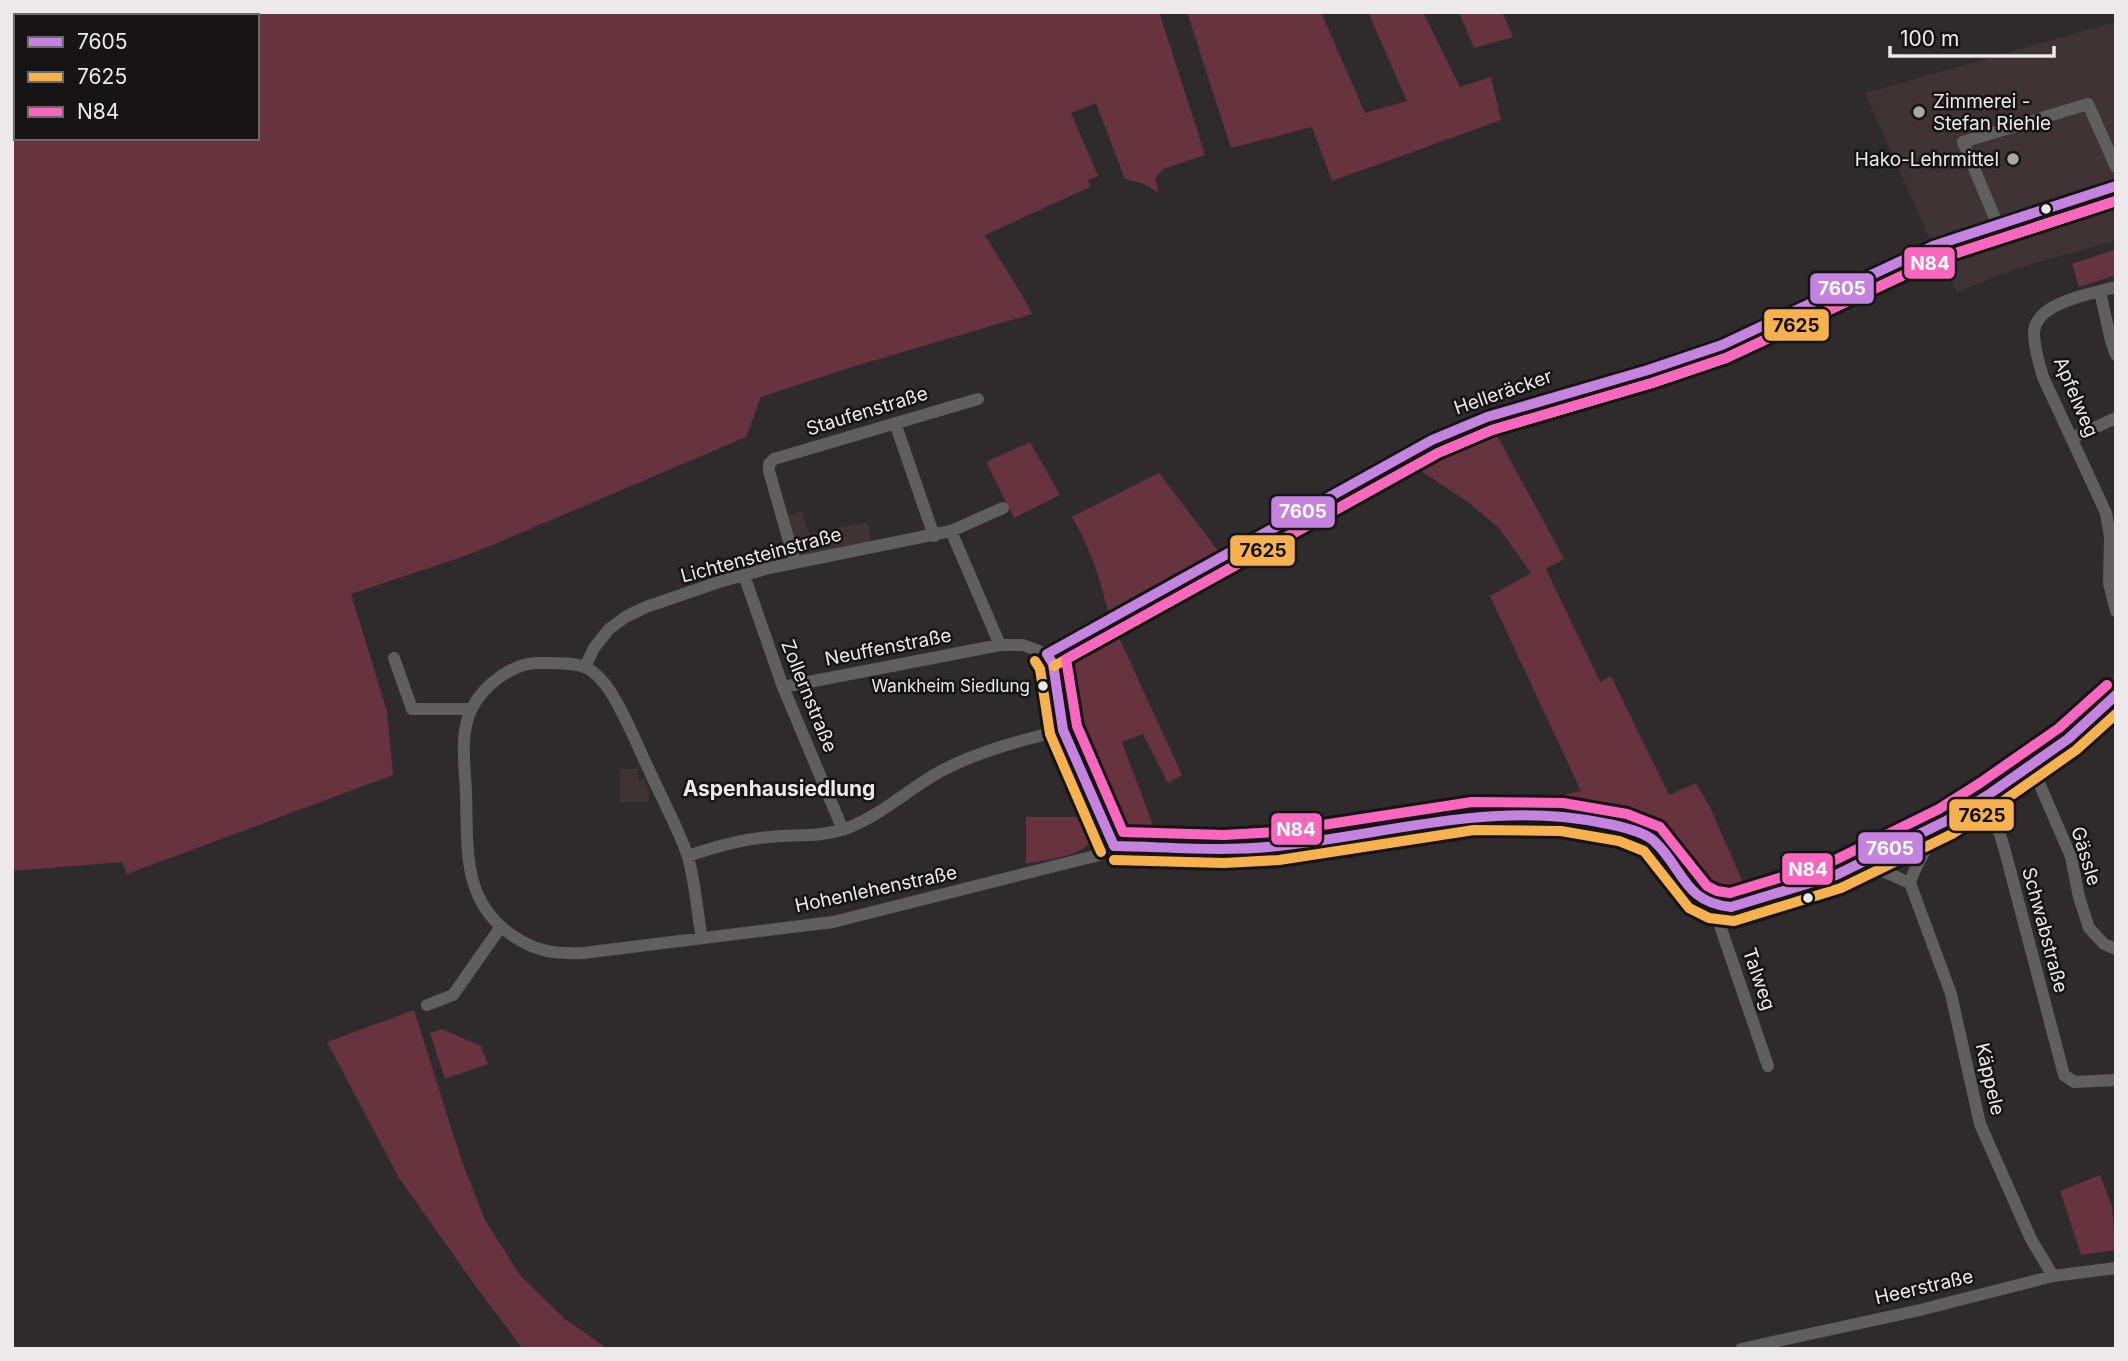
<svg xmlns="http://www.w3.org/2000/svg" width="2128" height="1361" viewBox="0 0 2128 1361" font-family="Inter,sans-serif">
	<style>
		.built { fill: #3f3335 }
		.green { fill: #66333f; fill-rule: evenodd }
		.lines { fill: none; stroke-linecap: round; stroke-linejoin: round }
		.street { stroke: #605f5f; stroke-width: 12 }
		.secondary { stroke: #636161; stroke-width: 16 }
		.bus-1-casing { stroke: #161414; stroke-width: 16 }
		.bus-2-casing { stroke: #161414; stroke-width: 16 }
		.bus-3-casing { stroke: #161414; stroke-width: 16 }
		.bus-1 { stroke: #c483df; stroke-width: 10 }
		.bus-2 { stroke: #f7b24f; stroke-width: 10 }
		.bus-3 { stroke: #fb67be; stroke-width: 10 }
		.poi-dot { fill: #aaa6a8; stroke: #161414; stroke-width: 2.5 }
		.bus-dot { fill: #ede9ea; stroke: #161414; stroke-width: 2.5 }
		.labels { text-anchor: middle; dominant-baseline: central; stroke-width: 5; stroke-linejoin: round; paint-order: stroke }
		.bus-label { font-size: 17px; fill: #ede9ea; stroke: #161414; text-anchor: end }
		.poi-label { font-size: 19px; fill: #ede9ea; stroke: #161414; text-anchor: start }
		.street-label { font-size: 19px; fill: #ede9ea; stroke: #161414 }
		.neighbourhood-label { font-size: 21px; font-weight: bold; fill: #ede9ea; stroke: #161414 }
		.line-badge { stroke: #161414; stroke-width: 2.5 }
		.badge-label { font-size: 19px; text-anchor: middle; font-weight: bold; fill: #fff }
		.pale-badge-label { font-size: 19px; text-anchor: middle; font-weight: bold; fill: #111 }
	</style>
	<rect width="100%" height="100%" fill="#2f2b2c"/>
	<path class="built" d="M 2116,22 L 2116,241 L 2021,267 L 1957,292 L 1933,246 L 1865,93 Z
		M 802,511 L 809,534 L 867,522 L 873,547 L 795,562 L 782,517 Z
		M 620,769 L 638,769 L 638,779 L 644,779 L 649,792 L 649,802 L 620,802 Z"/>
	<path class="green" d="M 12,12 L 1159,12 L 1205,155 L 1163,169 L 1155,179 L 1159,193 L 1144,184 L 1125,179 L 1096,103 L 1071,113 L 1098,176 L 1088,180 L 1090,187 L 985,235 L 1022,295 L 1032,314 L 852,367 L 761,397 L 746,437 L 476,552 L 351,594 L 387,711 L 393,775 L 127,874 L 122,862 L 12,871 ZM 16,16 L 257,16 L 257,138 L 16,138 Z
		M 1187,12 L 1321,12 L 1365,113 L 1407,101 L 1368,12 L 1423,12 L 1460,87 L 1491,77 L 1501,120 L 1332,181 L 1312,127 L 1231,148 Z
		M 1459,12 L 1502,12 L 1513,37 L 1474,48 Z
		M 2116,249 L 2116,275 L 2079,287 L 2072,264 L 2069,265 Z
		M 1487,417 L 1564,559 L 1546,569 L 1600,682 L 1611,676 L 1669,795 L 1696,783 L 1710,807 L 1751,901 L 1713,905 L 1653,840 L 1623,827 L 1473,816 L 1581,791 L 1490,596 L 1531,573 L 1499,528 L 1468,502 L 1400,457 Z
		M 1030,442 L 1060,495 L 1014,518 L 986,462 Z
		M 1159,473 L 1222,556 L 1110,618 L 1182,775 L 1168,783 L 1143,734 L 1122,742 L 1161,847 L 1114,846 L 1063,730 L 1047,654 L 1110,618 C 1100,580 1092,551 1072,517 Z
		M 1026,817 L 1091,817 C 1108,856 1052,858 1026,864 Z
		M 414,1010 L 460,1156 L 485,1220 L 520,1275 L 565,1319 L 608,1349 L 523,1349 L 477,1288 L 399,1178 L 327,1042 Z
		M 442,1029 L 481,1046 L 488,1064 L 445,1079 L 430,1033 Z
		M 2100,1175 L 2112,1207 L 2115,1250 L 2081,1255 L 2060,1191 Z"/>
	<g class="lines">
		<path class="street" d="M 1997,223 L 1963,142 L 2088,104 L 2116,167
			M 2116,287 C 2091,294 2035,302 2034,333 C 2034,348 2039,363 2043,377 L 2106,513 L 2110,537 L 2109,583 L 2116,611
			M 2100,292 L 2111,341 L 2116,355
			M 895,423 L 934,536
			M 2072,438 L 2116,418
			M 951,531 L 1000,645
			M 795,562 L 769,471 L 769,464 L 774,459 L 978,399
			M 744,575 L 783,687 L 843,830
			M 394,658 L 412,709 L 472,709
			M 585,667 L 594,648 L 609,629 L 627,616 L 646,607 L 719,582 L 769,568 L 951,531 L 1003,508
			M 783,687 L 1000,645 L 1023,645 L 1047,654 L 1053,664 L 1063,730 L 1114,846
			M 2031,764 L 2071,857 L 2079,897 L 2089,928 L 2104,944 L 2116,949
			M 1988,795 L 2005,851 L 2064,1075 L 2074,1082 L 2116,1080
			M 1934,828 C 1930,848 1915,863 1910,883 L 1951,994 L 1980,1124 L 2031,1239 L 2053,1276
			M 1114,846 L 1224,849 L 1278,846 L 1473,816 L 1562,817 L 1623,827 L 1653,839 L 1698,897 L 1713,905 L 1731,907 L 1836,875 L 1946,821 L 1988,795 L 2068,739 L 2116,695
			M 688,856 C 720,845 747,838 782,836 C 804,835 824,836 845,829 C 881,816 908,789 941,771 C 979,751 1022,740 1063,730
			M 1864,863 L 1910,883
			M 1713,905 L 1768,1066
			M 702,938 C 697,913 695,878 687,854 C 677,826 662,799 650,772 C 637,745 626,716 610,691 C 605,683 595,672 587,668 C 574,662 554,663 540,663 C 513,662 484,685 472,708 C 459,733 465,766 466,792 C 468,848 461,901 513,936 C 537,952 555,954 583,953 L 833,922 L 1099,855 L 1114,846
			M 427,1005 L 453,995 L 500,928
			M 1741,1349 L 1920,1310 L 2053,1276 L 2116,1268"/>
		<path class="secondary" d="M 1047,654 L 1432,440 L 1487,417 L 1648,370 L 1722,345 L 1933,246 L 2116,186"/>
		<g class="bus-1-casing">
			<path id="bus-1" d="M 1047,654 L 1432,440 L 1487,417 L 1648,370 L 1722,345 L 1933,246 L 2116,186
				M 1047,654 L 1053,664 L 1063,730 L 1114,846
				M 1114,846 C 1169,847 1224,852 1278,846 C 1373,836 1467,808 1563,817 C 1584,819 1640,827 1654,841 C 1684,869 1683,902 1731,907 L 1836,875 L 1946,821 L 1988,795 L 2068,739 L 2116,695"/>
		</g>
		<g class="bus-2-casing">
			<path id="bus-2" d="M 1035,661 L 1040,669 L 1050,734 L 1101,852
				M 1054,666 L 1438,453 L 1492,430 L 1652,383 L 1726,358 L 1938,259 L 2116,201
				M 1114,860 L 1224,863 L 1279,860 L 1474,830 L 1561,831 L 1619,841 L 1644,851 L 1689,908 L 1709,918 L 1734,921 L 1841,888 L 1952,834 L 1996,806 L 2076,750 L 2116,714"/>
		</g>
		<g class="bus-3-casing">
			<path id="bus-3" d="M 2107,685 L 2059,728 L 1980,783 L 1939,809 L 1831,862 L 1730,893 L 1717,891 L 1707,886 L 1660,827 L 1627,814 L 1563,803 L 1472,802 L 1277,832 L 1224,835 L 1123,832 L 1077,726 L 1066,659 L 1438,453 L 1492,430 L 1652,383 L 1726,358 L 1938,259 L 2116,201"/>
		</g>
		<use href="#bus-1" class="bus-1"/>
		<use href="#bus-2" class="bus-2"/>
		<use href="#bus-3" class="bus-3"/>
	</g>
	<g class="poi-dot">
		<circle cx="1919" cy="112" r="7"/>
		<circle cx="2013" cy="159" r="7"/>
	</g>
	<g class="bus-dot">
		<circle cx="2046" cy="209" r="6"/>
		<circle cx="1043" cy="686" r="6"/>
		<circle cx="1808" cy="898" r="6"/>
	</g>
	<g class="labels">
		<g class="bus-label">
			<text x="1030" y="686">Wankheim Siedlung</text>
		</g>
		<g class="poi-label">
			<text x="1933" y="101">Zimmerei -<tspan x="1933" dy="22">Stefan Riehle</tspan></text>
			<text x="1999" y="159" text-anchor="end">Hako-Lehrmittel</text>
		</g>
		<g class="street-label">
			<text transform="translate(1503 392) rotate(-19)">Helleräcker</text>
			<text transform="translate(2076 397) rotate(67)">Apfelweg</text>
			<text transform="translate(867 411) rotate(-17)">Staufenstraße</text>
			<text transform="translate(761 555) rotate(-15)">Lichtensteinstraße</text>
			<text transform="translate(888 647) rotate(-11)">Neuffenstraße</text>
			<text transform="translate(809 696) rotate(68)">Zollernstraße</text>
			<text transform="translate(2086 856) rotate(73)">Gässle</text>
			<text transform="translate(876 889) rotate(-12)">Hohenlehenstraße</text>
			<text transform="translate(2045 930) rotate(75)">Schwabstraße</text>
			<text transform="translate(1759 979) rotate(71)">Talweg</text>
			<text transform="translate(1990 1079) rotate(77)">Käppele</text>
			<text transform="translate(1924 1287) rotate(-13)">Heerstraße</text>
		</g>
		<g class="neighbourhood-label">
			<text x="779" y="788">Aspenhausiedlung</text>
		</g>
	</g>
	<g class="line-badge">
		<rect x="1903" y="246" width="53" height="34" rx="7" fill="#fb67be"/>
		<rect x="1809" y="272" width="66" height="33" rx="7" fill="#c483df"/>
		<rect x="1763" y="308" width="67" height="34" rx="7" fill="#f7b24f"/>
		<rect x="1270" y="495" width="66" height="34" rx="7" fill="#c483df"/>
		<rect x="1229" y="534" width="67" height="33" rx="7" fill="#f7b24f"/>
		<rect x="1948" y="798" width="67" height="34" rx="7" fill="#f7b24f"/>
		<rect x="1270" y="812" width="53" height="34" rx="7" fill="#fb67be"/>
		<rect x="1857" y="831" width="67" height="34" rx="7" fill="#c483df"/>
		<rect x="1781" y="852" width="53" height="34" rx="7" fill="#fb67be"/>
	</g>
	<g class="badge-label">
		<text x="1930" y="270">N84</text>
		<text x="1842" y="295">7605</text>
		<text x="1303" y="518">7605</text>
		<text x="1296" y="836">N84</text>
		<text x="1890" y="855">7605</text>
		<text x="1808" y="876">N84</text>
	</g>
	<g class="pale-badge-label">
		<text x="1796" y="332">7625</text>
		<text x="1263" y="557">7625</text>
		<text x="1982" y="822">7625</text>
	</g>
	<rect width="2128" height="1361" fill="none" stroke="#ede9ea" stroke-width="28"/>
	<rect x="14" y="14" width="245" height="126" fill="#161414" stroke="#6c696a" stroke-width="2"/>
	<rect x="28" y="37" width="35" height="10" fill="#c483df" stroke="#6c696a" stroke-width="2"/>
	<text x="77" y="49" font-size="21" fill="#ede9ea">7605</text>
	<rect x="28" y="72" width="35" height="10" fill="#f7b24f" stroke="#6c696a" stroke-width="2"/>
	<text x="77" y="84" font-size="21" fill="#ede9ea">7625</text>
	<rect x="28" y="107" width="35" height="10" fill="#fb67be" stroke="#6c696a" stroke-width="2"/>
	<text x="77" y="119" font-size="21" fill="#ede9ea">N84</text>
	<path d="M1890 46v10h164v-10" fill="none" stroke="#ede9ea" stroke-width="3.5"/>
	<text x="1900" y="46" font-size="21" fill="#ede9ea" stroke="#161414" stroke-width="5" paint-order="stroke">100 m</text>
</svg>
